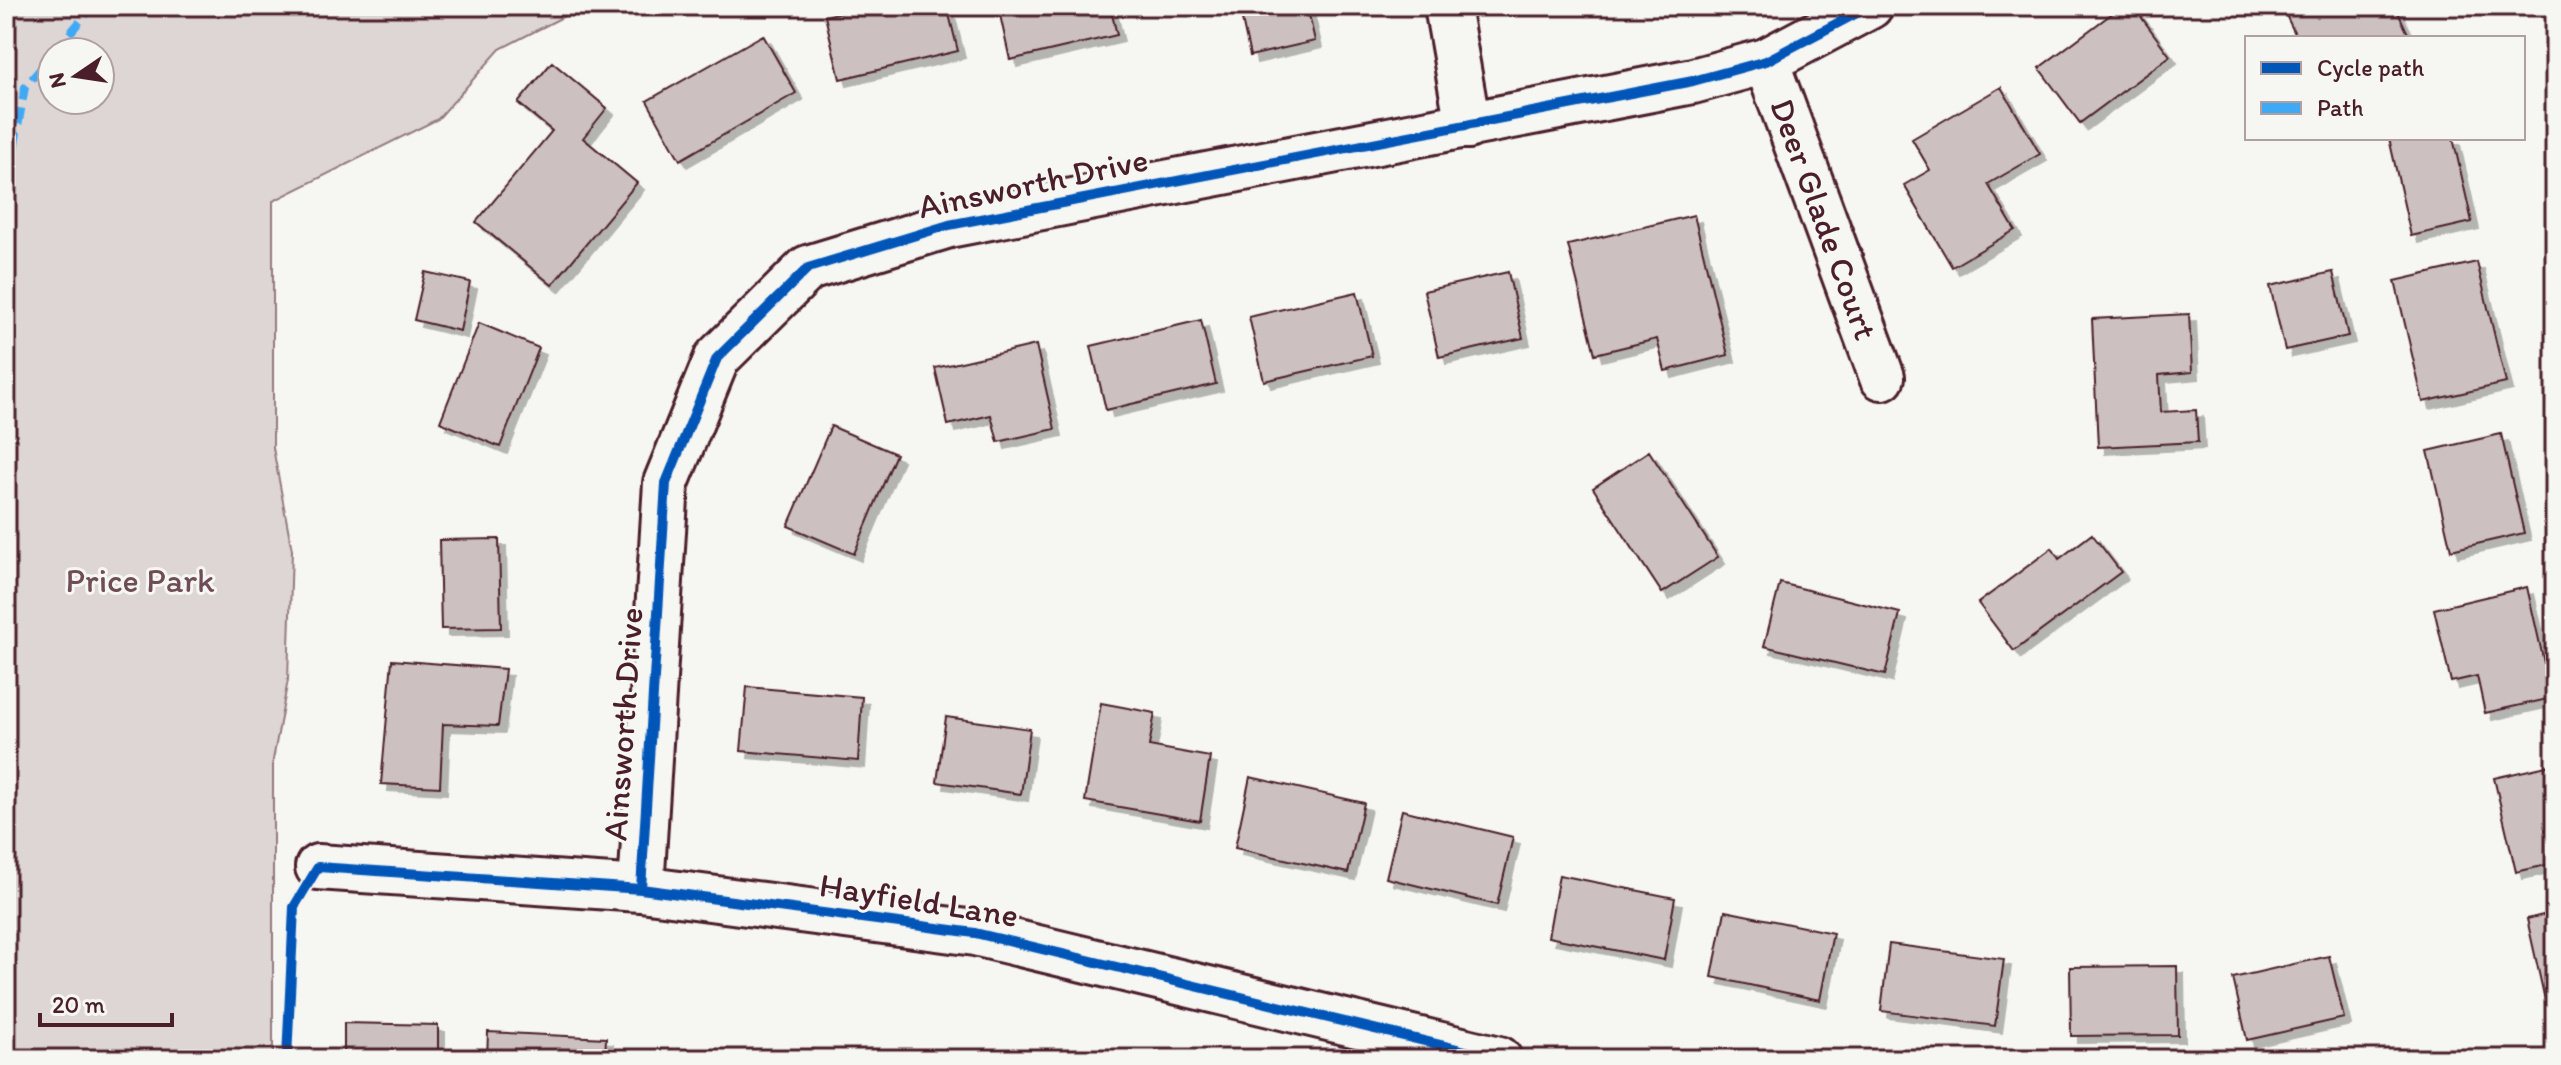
<svg xmlns="http://www.w3.org/2000/svg" width="2561" height="1065" viewBox="0 0 2561 1065" font-family="Itim,sans-serif">
	<style>
		.green { fill: #ddd6d5; stroke: #947a80; stroke-width: 2; fill-rule: evenodd }
		.building { fill: #ccc1c0; stroke: #4a1f2b; stroke-width: 2; filter: url(#shadow) }
		.lines { fill: none; stroke-linecap: round; stroke-linejoin: round }
		.minor-casing { stroke: #4a1f2b; stroke-width: 50 }
		.minor { stroke: #f6f6f2; stroke-width: 44 }
		.quiet { stroke: #3fa9f5; stroke-width: 8; stroke-dasharray: 16 8; stroke-linecap: butt }
		.cycleway-casing { stroke: #f6f6f2; stroke-width: 15 }
		.cycleway { stroke: #0057b8; stroke-width: 10 }
		.labels { text-anchor: middle; dominant-baseline: central; stroke-width: 6; stroke-linejoin: round; paint-order: stroke }
		.street-label { font-size: 34px; fill: #4a1f2b; stroke: #f6f6f2 }
		.park-label { font-size: 34px; fill: #6f4d56; stroke: #f6f6f2 }
	</style>
	<defs>
		<filter id="shadow"><feDropShadow dx="7" dy="7" stdDeviation="0" flood-color="#0004"/></filter>
	</defs>
	<rect width="100%" height="100%" fill="#f6f6f2"/>
	<filter id="ink" filterUnits="userSpaceOnUse"><feTurbulence type="fractalNoise" baseFrequency=".0125" numOctaves="2"/><feDisplacementMap in="SourceGraphic" scale="16" xChannelSelector="R" yChannelSelector="G"/><feConvolveMatrix kernelMatrix="1 2 1 2 8 2 1 2 1" color-interpolation-filters="sRGB"/></filter>
	<g filter="url(#ink)">
		<path class="green" d="M 6,6 L 584,6 L 500,49 L 438,119 L 273,201 L 273,448 L 292,550 L 288,680 L 273,760 L 273,1059 L 6,1059 ZM 52,52 L 100,52 L 100,100 L 52,100 Z"/>
		<path class="building" d="M 868,6 L 947,6 L 958,51 L 840,79 L 825,16 Z
			M 998,6 L 1110,6 L 1117,35 L 1010,60 Z
			M 1239,6 L 1307,6 L 1315,41 L 1250,56 Z
			M 2122,6 L 2133,6 L 2170,56 L 2080,123 L 2039,68 Z
			M 2294,6 L 2395,6 L 2410,38 L 2297,38 L 2284,11 Z
			M 763,35 L 796,93 L 680,160 L 647,101 Z
			M 552,62 L 607,108 L 583,138 L 637,183 L 552,285 L 476,222 L 552,131 L 518,103 Z
			M 2001,87 L 2040,154 L 1988,184 L 2015,230 L 1952,267 L 1904,185 L 1930,170 L 1912,139 Z
			M 2389,138 L 2453,138 L 2472,222 L 2411,236 Z
			M 1694,215 L 1728,355 L 1665,371 L 1657,339 L 1595,354 L 1568,245 Z
			M 2477,262 L 2506,383 L 2423,402 L 2395,281 Z
			M 425,272 L 470,282 L 460,331 L 414,320 Z
			M 1508,272 L 1523,338 L 1439,357 L 1424,291 Z
			M 2333,272 L 2348,336 L 2285,350 L 2270,286 Z
			M 1357,292 L 1372,356 L 1264,381 L 1249,317 Z
			M 2189,314 L 2192,372 L 2159,375 L 2161,412 L 2196,410 L 2198,442 L 2098,447 L 2092,319 Z
			M 1201,320 L 1216,384 L 1106,410 L 1091,346 Z
			M 479,323 L 539,348 L 500,447 L 440,422 Z
			M 1036,345 L 1055,429 L 998,442 L 991,415 L 948,425 L 935,368 Z
			M 831,426 L 896,454 L 854,554 L 788,526 Z
			M 2501,434 L 2524,533 L 2451,550 L 2428,451 Z
			M 1649,451 L 1718,557 L 1662,593 L 1593,488 Z
			M 2092,534 L 2121,572 L 2014,651 L 1978,603 L 2052,548 L 2059,559 Z
			M 499,539 L 501,628 L 441,629 L 439,540 Z
			M 1780,583 L 1900,613 L 1885,675 L 1764,646 Z
			M 2527,587 L 2552,698 L 2485,713 L 2477,676 L 2451,682 L 2434,609 Z
			M 392,660 L 505,669 L 498,726 L 443,724 L 440,787 L 381,784 Z
			M 747,687 L 862,697 L 858,761 L 741,751 Z
			M 1101,703 L 1155,713 L 1149,746 L 1210,757 L 1200,821 L 1085,801 Z
			M 946,717 L 1030,729 L 1021,794 L 937,782 Z
			M 2555,764 L 2555,863 L 2516,872 L 2494,778 Z
			M 1250,777 L 1364,803 L 1348,873 L 1235,848 Z
			M 1402,810 L 1513,837 L 1497,905 L 1386,878 Z
			M 1559,875 L 1675,898 L 1664,960 L 1548,937 Z
			M 1725,911 L 1833,933 L 1820,1000 L 1712,977 Z
			M 2555,912 L 2555,1026 L 2551,1027 L 2527,919 Z
			M 1889,944 L 2004,959 L 1995,1026 L 1881,1011 Z
			M 2329,956 L 2344,1018 L 2247,1040 L 2233,978 Z
			M 2177,966 L 2178,1035 L 2071,1036 L 2070,967 Z
			M 344,1023 L 438,1025 L 438,1059 L 344,1059 Z
			M 488,1032 L 606,1038 L 605,1059 L 487,1059 Z
			M 648,1052 L 784,1053 L 784,1059 L 648,1059 Z"/>
		<g class="lines">
			<g class="minor-casing">
				<path id="minor" d="M 1447,6 L 1468,126
					M 1766,61 L 1882,377
					M 318,867 L 641,889 L 975,933 L 1499,1059
					M 641,889 L 666,483 L 717,358 L 808,268 L 949,225 L 1693,81 L 1766,61 L 1870,6"/>
			</g>
			<use href="#minor" class="minor"/>
			<path class="quiet" d="M 54,52 L 93,6
				M 6,195 L 25,87 L 52,55
				M 6,570 L 12,608 L 6,620"/>
			<g class="cycleway-casing">
				<path id="cycleway" d="M 641,889 L 666,483 L 717,358 L 808,268 L 949,225 L 1693,81 L 1766,61 L 1870,6
					M 287,1059 L 294,907 L 318,867 L 641,889 L 975,933 L 1499,1059"/>
			</g>
			<use href="#cycleway" class="cycleway"/>
		</g>
	</g>
	<g class="labels">
		<g class="street-label">
			<text transform="translate(1033 183) rotate(-12)">Ainsworth Drive</text>
			<text transform="translate(1824 219) rotate(70)">Deer Glade Court</text>
			<text transform="translate(623 724) rotate(-86)">Ainsworth Drive</text>
			<text transform="translate(919 900) rotate(9)">Hayfield Lane</text>
		</g>
		<g class="park-label">
			<text x="140" y="580">Price Park</text>
		</g>
	</g>
	<rect width="2561" height="1065" fill="none" stroke="#f6f6f2" stroke-width="32"/>
	<rect x="16" y="16" width="2529" height="1033" fill="none" stroke="#4a1f2b" stroke-width="3" filter="url(#ink)"/>
	<rect x="2245" y="36" width="280" height="104" fill="#f6f6f2" stroke="#b1a0a2" stroke-width="2"/>
	<rect x="2261" y="62" width="40" height="12" fill="#0057b8" stroke="#b1a0a2" stroke-width="2"/>
	<text x="2317" y="76" font-size="24" fill="#4a1f2b">Cycle path</text>
	<rect x="2261" y="102" width="40" height="12" fill="#3fa9f5" stroke="#b1a0a2" stroke-width="2"/>
	<text x="2317" y="116" font-size="24" fill="#4a1f2b">Path</text>
	<g transform="translate(76 76) rotate(257)"><circle r="38" fill="#f6f6f2" stroke="#b1a0a2" stroke-width="2"/>
	<path d="M0-6L14 30L0 20L-14 30Z" fill="#4a1f2b"/>
	<text y="-12" font-size="22" font-weight="bold" text-anchor="middle" fill="#4a1f2b">N</text>
	</g>
	<path d="M40 1013v12h132v-12" fill="none" stroke="#4a1f2b" stroke-width="4"/>
	<text x="52" y="1013" font-size="24" fill="#4a1f2b" stroke="#f6f6f2" stroke-width="6" paint-order="stroke">20 m</text>
</svg>
